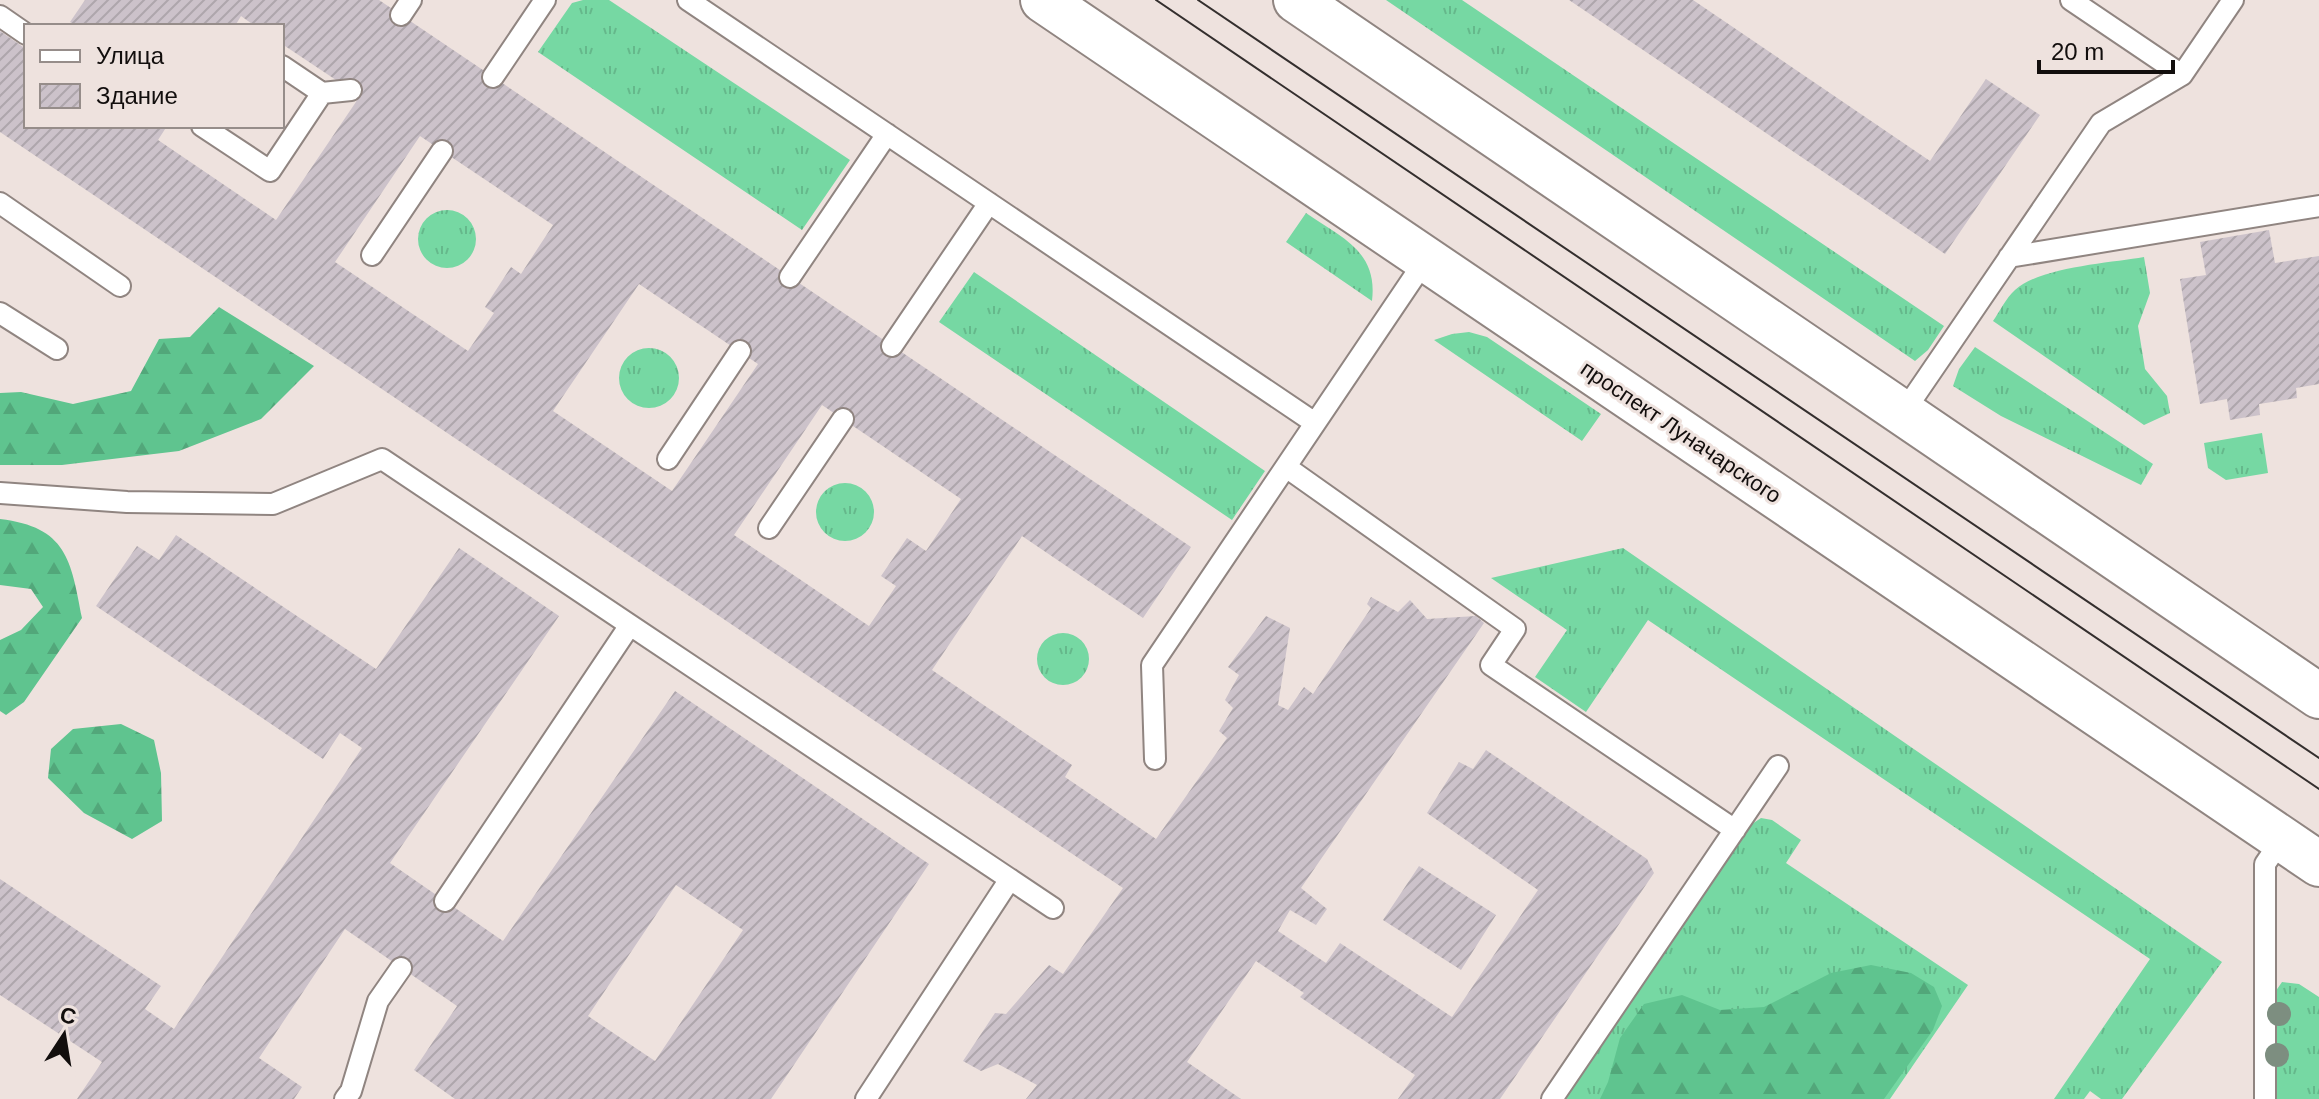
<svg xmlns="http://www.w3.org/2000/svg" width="2319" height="1099" viewBox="0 0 2319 1099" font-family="Arial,sans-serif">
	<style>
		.grass { fill: url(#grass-tufts) }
		.forest { fill: url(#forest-firs) }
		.building { fill: url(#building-hatch); fill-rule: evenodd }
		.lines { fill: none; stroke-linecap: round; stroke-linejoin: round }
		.lane-casing { stroke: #908581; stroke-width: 24 }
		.secondary-casing { stroke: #908581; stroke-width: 48 }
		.lane { stroke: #fff; stroke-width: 20 }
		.secondary { stroke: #fff; stroke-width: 44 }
		.tram { stroke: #342f2e; stroke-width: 2 }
		.tree { fill: #7d8e80 }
		.labels { text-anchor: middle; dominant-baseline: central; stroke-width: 6; stroke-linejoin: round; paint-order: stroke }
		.street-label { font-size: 22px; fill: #120e0d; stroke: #eee2de }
	</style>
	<defs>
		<pattern id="grass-tufts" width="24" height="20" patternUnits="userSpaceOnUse" patternTransform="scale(2)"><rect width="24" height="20" fill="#76d8a3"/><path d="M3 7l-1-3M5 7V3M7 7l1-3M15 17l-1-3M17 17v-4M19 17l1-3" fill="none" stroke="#65b88b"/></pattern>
		<pattern id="forest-firs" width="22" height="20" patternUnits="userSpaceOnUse" patternTransform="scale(2)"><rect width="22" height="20" fill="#5fc48f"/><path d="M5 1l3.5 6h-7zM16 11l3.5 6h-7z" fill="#52a77a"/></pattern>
		<pattern id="building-hatch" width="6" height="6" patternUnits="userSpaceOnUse" patternTransform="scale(2)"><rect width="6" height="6" fill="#ccc2ca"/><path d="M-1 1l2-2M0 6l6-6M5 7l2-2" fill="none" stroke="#aea6ac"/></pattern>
	</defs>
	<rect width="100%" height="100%" fill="#eee2de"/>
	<path class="grass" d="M 583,0 L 609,0 L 850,160 L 802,230 L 538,52 L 572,3 Z
		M 1386,0 L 1462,0 L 1944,326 L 1928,350 L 1915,361 Z
		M418 239a29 29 0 1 1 58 0a29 29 0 1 1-58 0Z
		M 1306,213 C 1342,238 1378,251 1372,301 L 1286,242 Z
		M 2144,257 L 2150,293 L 2138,326 L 2145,369 L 2167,396 L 2170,413 L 2144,425 L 1993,321 C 2000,311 2006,298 2015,290 C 2040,267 2110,263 2144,257 Z
		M 974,272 L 1265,471 L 1232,520 L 939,322 Z
		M 1469,332 L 1487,337 L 1601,414 L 1582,441 L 1434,340 L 1452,334 Z
		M 1975,347 L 2153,464 L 2141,485 L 2001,416 L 1953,386 L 1959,369 Z
		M619 378a30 30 0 1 1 60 0a30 30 0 1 1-60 0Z
		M 2262,433 L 2268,473 L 2226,480 L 2208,468 L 2204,443 Z
		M816 512a29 29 0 1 1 58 0a29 29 0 1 1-58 0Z
		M 1623,548 L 2222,962 L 2122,1099 L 2101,1099 L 2090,1091 L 2084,1099 L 2054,1099 L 2150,959 L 1648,620 L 1586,712 L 1535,677 L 1567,630 L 1491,578 Z
		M1037 659a26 26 0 1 1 52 0a26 26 0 1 1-52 0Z
		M 1761,818 L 1772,820 L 1801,840 L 1786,863 L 1968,985 L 1890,1099 L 1565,1099 L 1752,824 Z
		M 2282,982 L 2299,984 L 2319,997 L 2319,1099 L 2273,1099 L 2273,995 Z"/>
	<path class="forest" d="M 219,307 L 314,366 L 261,419 L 179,451 L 62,465 L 0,465 L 0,393 L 21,392 L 73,404 L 131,391 L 159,339 L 190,337 Z
		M 0,519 C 67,527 71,560 82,618 L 24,702 L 6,715 L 0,711 L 0,640 L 21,630 L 43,607 L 31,589 L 0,585 Z
		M 121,724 L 154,740 L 161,773 L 162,821 L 132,839 L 84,813 L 48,778 L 51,749 L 73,729 Z
		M 1871,965 L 1911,973 L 1934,987 L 1942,1006 L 1933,1030 L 1884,1099 L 1600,1099 L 1608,1082 L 1620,1038 L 1644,1004 L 1682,995 L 1720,1010 L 1764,1007 L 1831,973 Z"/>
	<path class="building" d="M 85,0 L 379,0 L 1191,547 L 1143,618 L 1022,536 L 932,670 L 1072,765 L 1065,777 L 1156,839 L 1227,738 L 1219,731 L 1233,708 L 1225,700 L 1239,675 L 1228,667 L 1266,616 L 1290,628 L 1278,705 L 1288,710 L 1304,687 L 1313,694 L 1371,608 L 1367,604 L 1371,597 L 1398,612 L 1410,600 L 1427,619 L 1476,616 L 1484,623 L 1301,888 L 1327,909 L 1316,925 L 1290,910 L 1278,931 L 1326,963 L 1340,943 L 1452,1017 L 1538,890 L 1427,813 L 1459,762 L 1473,769 L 1486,750 L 1647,859 L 1654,873 L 1500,1099 L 1398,1099 L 1415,1075 L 1300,997 L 1304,993 L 1256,961 L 1187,1062 L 1241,1099 L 1026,1099 L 1037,1085 L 998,1064 L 981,1071 L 963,1061 L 995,1013 L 1006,1014 L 1049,965 L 1063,974 L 1123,888 L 0,132 L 0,31 L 26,49 L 26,126 L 167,126 L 158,140 L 276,220 L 360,96 L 282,44 L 282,26 L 255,26 L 241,16 L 235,26 L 77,26 L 70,22 ZM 420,136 L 553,225 L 521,274 L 511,267 L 485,307 L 494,313 L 468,351 L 335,262 ZM 639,284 L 758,364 L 672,491 L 553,411 ZM 822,405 L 961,499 L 926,551 L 907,538 L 881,576 L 896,586 L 869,626 L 734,535 Z
		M 1569,0 L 1693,0 L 1930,161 L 1986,79 L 2040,115 L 1945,254 Z
		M 2269,230 L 2275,263 L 2319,256 L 2319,384 L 2296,388 L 2297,398 L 2259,404 L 2260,415 L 2230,420 L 2227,399 L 2200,404 L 2180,279 L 2206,275 L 2200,242 Z
		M 176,535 L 376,669 L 459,548 L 559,616 L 390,863 L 503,941 L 675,691 L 929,864 L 771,1099 L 455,1099 L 414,1070 L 457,1006 L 345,929 L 259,1058 L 302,1087 L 294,1099 L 77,1099 L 102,1062 L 0,995 L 0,879 L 161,986 L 145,1009 L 174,1029 L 362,748 L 340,733 L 323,759 L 96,606 L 137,546 L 159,560 ZM 676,885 L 743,930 L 655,1061 L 588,1016 Z
		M 1419,866 L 1496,915 L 1461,970 L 1383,920 Z"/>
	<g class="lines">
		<g class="lane-casing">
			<path id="lane" d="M 688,0 L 1315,423
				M 2071,0 L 2182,75
				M 401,15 L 411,0
				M 0,16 L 26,34
				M 282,66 L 322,93 L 351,90
				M 493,77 L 545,0
				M 202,126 L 270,171 L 322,93
				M 0,203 L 120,286
				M 372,255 L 442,151
				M 2009,257 L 2319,206
				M 790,277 L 887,134
				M 0,313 L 57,349
				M 892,346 L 989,203
				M 1903,413 L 2101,123 L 2182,75 L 2233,0
				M 668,459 L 740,351
				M 1286,467 L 1515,629 L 1491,665 L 1735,830
				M 0,493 L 127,502 L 273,504 L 382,459 L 630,625 L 445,901
				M 769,528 L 843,419
				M 630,625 L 1053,908
				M 1155,759 L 1152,665 L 1426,259
				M 345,1099 L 351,1091 L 378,1001 L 401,968
				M 866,1099 L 1010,879
				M 1552,1099 L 1778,766
				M 2265,1099 L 2265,864 L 2282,839"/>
		</g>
		<g class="secondary-casing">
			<path id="secondary" d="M 1043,0 L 2319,864
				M 1296,0 L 2319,696"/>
		</g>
		<use href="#lane" class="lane"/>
		<use href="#secondary" class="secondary"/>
		<path class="tram" d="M 1156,0 L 2319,789
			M 1198,0 L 2319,758"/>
	</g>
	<g class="tree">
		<circle cx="2279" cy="1014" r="12"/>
		<circle cx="2277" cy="1055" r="12"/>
	</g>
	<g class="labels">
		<g class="street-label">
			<text transform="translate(1681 432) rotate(34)">проспект Луначарского</text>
		</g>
	</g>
	<rect x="24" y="24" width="260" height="104" fill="#eee2de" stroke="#968d8a" stroke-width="2"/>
	<rect x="40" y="50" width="40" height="12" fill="#ffffff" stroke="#968d8a" stroke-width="2"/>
	<text x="96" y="64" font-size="24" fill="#120e0d">Улица</text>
	<rect x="40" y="84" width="40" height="24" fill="url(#building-hatch)" stroke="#968d8a" stroke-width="2"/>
	<text x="96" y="104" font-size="24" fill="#120e0d">Здание</text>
	<g transform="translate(64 1035) rotate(12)" stroke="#eee2de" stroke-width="6" paint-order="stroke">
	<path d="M0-6L14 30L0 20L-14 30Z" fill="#120e0d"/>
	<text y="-12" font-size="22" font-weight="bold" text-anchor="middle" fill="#120e0d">С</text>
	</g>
	<path d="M2039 60v12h134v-12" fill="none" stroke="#120e0d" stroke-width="4"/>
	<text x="2051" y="60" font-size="24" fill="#120e0d" stroke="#eee2de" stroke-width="6" paint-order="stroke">20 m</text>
</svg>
